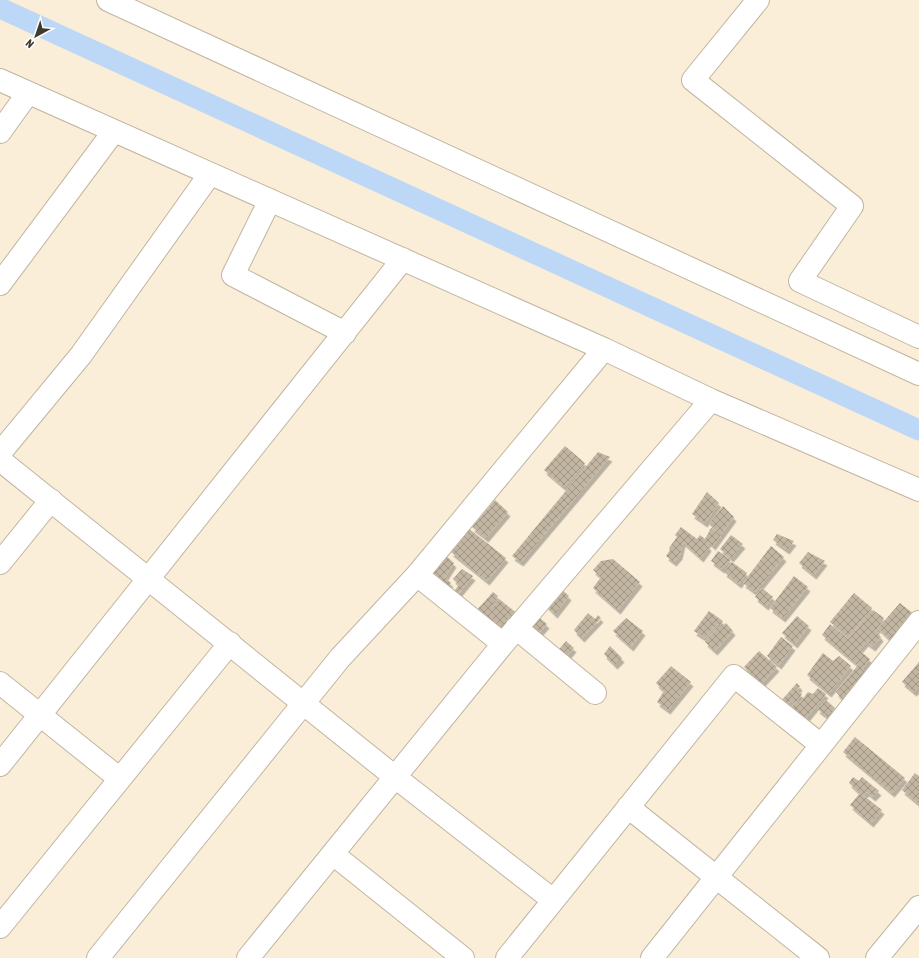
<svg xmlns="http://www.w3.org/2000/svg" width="919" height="958" viewBox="0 0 919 958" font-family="'Asap Condensed',sans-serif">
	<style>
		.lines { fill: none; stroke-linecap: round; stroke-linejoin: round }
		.canal { stroke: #bdd8f6; stroke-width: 21 }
		.building { fill: url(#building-cross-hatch); filter: url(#shadow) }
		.minor-casing { stroke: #c1b5a1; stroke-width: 24 }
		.minor { stroke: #fff; stroke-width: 22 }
	</style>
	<defs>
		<pattern id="building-cross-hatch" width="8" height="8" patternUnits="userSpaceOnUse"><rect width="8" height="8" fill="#c2b6a2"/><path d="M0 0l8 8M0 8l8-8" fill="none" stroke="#9f9585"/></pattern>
		<filter id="shadow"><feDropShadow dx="2.5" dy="4.5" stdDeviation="0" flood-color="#0004"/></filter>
	</defs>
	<rect width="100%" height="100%" fill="#faeed9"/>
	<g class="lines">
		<path class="canal" d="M 0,8 L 919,430"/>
	</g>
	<path class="building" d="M 565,446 L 585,463 L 564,487 L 544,470 Z
		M 598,452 L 610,457 L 521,562 L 512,556 Z
		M 707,492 L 719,503 L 705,523 L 692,514 Z
		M 495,500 L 508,512 L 486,538 L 472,527 Z
		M 723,506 L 734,517 L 713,546 L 709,542 L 707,544 L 709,547 L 701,558 L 683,542 L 680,555 L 674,562 L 666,556 L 670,550 L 669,548 L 677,537 L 675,535 L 681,527 L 697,539 L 700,535 L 705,539 L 711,528 L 720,535 L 709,524 Z
		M 468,528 L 506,558 L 487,581 L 451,552 Z
		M 777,534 L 794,541 L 787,550 L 773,540 Z
		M 731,535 L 743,544 L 731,558 L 720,549 Z
		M 771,546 L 784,557 L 755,592 L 743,583 Z
		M 718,551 L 731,560 L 722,569 L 711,561 Z
		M 808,552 L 825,561 L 814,575 L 799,563 Z
		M 446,556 L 454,563 L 445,577 L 451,583 L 446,589 L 429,576 Z
		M 613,559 L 640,582 L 618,610 L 593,588 L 601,577 L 593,570 L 601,561 Z
		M 732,562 L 747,573 L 739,584 L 724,572 Z
		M 462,569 L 473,576 L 458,594 L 454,591 L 459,585 L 453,579 Z
		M 794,576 L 808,587 L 783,618 L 770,608 Z
		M 559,587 L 569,596 L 555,614 L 545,604 Z
		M 762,588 L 773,597 L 766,606 L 755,597 Z
		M 493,592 L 498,596 L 491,607 L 493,612 L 493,607 L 499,599 L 518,614 L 501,636 L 484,622 L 488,617 L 485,613 L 482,618 L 475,612 Z
		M 854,593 L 872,608 L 848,637 L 830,622 Z
		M 900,603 L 915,615 L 893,642 L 878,628 L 876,631 L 881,637 L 873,647 L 866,642 L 859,650 L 870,659 L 862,669 L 865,672 L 843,700 L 836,692 L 858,665 L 822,635 L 830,624 L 848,639 L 873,610 L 884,618 L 878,628 Z
		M 709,611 L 723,621 L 720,625 L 717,624 L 705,638 L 694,631 Z
		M 588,613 L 595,619 L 598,615 L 601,618 L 582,638 L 574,630 Z
		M 536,615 L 547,624 L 532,641 L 522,631 Z
		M 797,616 L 809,626 L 795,644 L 782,633 Z
		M 626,618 L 643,631 L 631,647 L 613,631 Z
		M 726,623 L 733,631 L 715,651 L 705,642 L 717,627 L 722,627 Z
		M 781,637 L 793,646 L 779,665 L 767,656 Z
		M 566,641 L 574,648 L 561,663 L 553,657 Z
		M 610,646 L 622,658 L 615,665 L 604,654 Z
		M 759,651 L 777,667 L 761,684 L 744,667 Z
		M 823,653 L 833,661 L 839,656 L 851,666 L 829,693 L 807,675 Z
		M 919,662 L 919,687 L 914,692 L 902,682 Z
		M 671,666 L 691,682 L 668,710 L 657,702 L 664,691 L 656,683 Z
		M 797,683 L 800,686 L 797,691 L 802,694 L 795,703 L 798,705 L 808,692 L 813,694 L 818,688 L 826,694 L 803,722 L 789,710 L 795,703 L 790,701 L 786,706 L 780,702 Z
		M 826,700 L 835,708 L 828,717 L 817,709 Z
		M 855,737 L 905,778 L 892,793 L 843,752 Z
		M 915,773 L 919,776 L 919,804 L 902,790 Z
		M 853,777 L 859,781 L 862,777 L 879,791 L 873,797 L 867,792 L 863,795 L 882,810 L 871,823 L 850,805 L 860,793 L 849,783 Z"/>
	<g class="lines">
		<g class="minor-casing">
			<path id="minor" d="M 108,0 L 919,374
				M 758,0 L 693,80 L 852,206 L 800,281 L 919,337
				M 0,80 L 604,349 L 711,400 L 919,490
				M 0,132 L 28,93
				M 270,200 L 233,275 L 345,333
				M 0,284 L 114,131
				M 0,453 L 81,355 L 210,174
				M 0,460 L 395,777 L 553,900
				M 0,563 L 51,500
				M 417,575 L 503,644
				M 516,628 L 595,693
				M 0,683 L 120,779
				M 0,765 L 403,259
				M 628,807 L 818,958
				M 333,854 L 463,958
				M 0,927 L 230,643
				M 98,958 L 340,658 L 417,575 L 604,349
				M 248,958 L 503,644 L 711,400
				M 507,958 L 734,676 L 821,745
				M 652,958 L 919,622
				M 877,958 L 919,907"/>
		</g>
		<use href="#minor" class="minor"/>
	</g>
	<g transform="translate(36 36) rotate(220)" stroke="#ffffff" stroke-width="3" paint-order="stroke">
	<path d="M0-3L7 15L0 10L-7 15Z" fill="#3e3931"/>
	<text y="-6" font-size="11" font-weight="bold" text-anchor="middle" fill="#3e3931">N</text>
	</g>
</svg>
